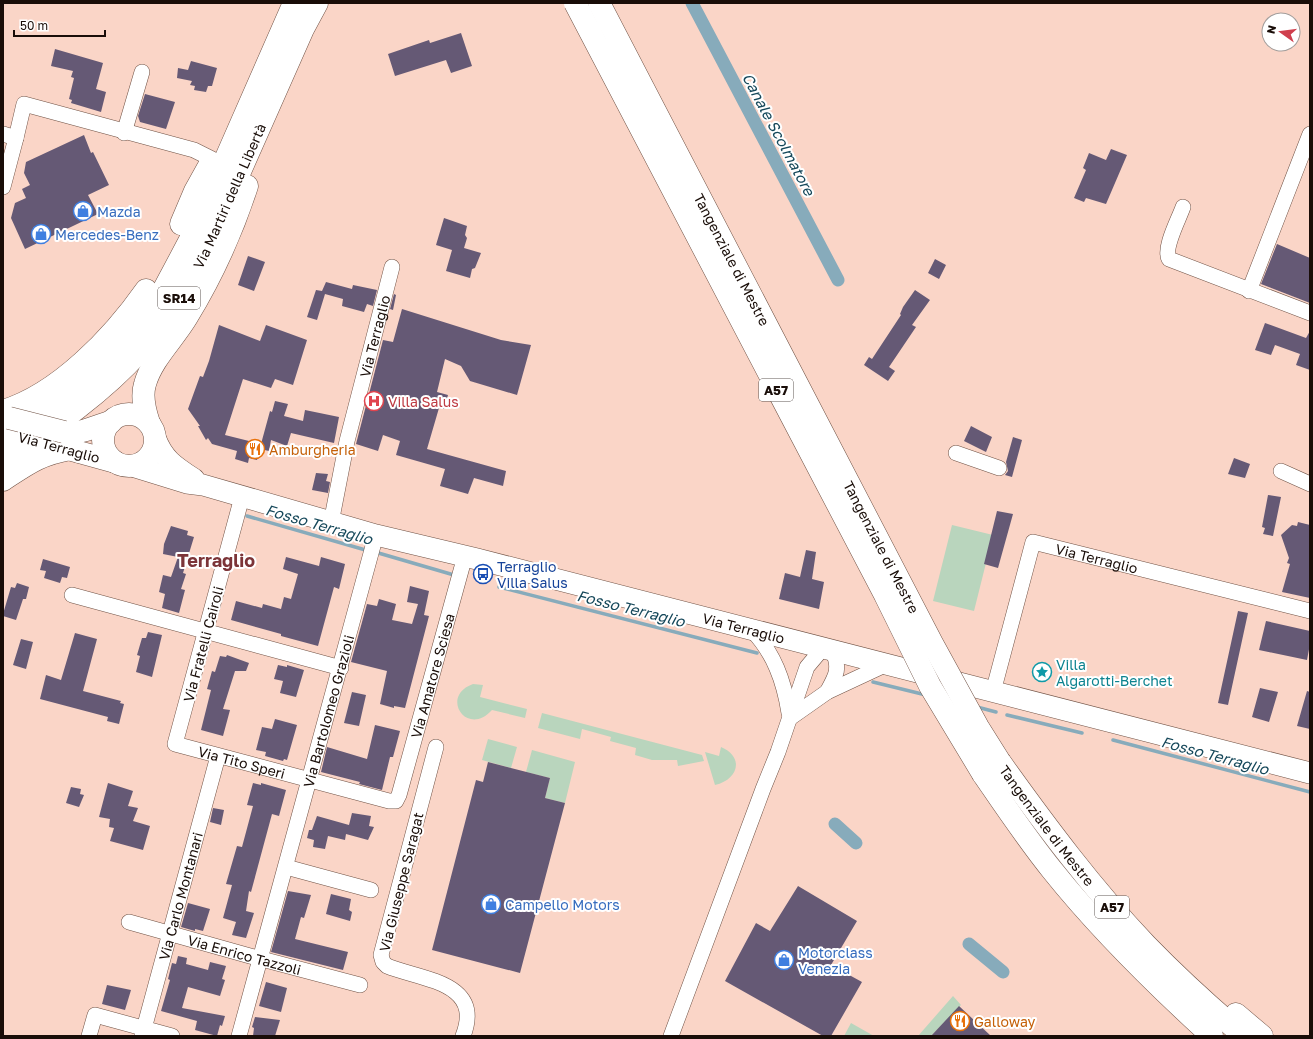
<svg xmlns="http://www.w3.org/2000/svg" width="1313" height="1039" viewBox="0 0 1313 1039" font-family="'Golos Text',sans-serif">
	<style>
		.green { fill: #b9d5bd }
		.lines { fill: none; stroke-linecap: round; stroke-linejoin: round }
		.stream { stroke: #87abbb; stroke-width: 3.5 }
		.canal { stroke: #87abbb; stroke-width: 13 }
		.building { fill: #655975 }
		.street-casing { stroke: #705245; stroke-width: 16 }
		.secondary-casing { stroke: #705245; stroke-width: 22 }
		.primary-casing { stroke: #705245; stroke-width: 23 }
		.highway-casing { stroke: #705245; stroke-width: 23 }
		.street { stroke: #fff; stroke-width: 15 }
		.secondary { stroke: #fff; stroke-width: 21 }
		.primary { stroke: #fff; stroke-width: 22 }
		.highway { stroke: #fff; stroke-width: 22 }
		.primary-bridge-casing { stroke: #705245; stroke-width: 23; stroke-linecap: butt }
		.highway-bridge-casing { stroke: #705245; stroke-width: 23; stroke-linecap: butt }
		.primary-bridge { stroke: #fff; stroke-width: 22 }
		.highway-bridge { stroke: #fff; stroke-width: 22 }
		.labels { text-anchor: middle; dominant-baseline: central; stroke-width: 4; stroke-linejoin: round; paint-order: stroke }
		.shield { fill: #fff; stroke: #5e5652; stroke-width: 1 }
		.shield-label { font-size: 13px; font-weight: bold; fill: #190d08 }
		.street-label { font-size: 14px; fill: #190d08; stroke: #fff }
		.shop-label { font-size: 14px; fill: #366cbe; stroke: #fff; text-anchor: start }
		.health-label { font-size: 14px; fill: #be3a42; stroke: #fff; text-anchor: start }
		.food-label { font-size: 14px; fill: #c56008; stroke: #fff; text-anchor: start }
		.transit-label { font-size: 14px; fill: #164399; stroke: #fff; text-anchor: start }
		.culture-label { font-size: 14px; fill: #0d838f; stroke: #fff; text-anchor: start }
		.water-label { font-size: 15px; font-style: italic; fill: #16485a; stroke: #fff }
		.district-label { font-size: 18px; font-weight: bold; fill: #7c3438; stroke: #fff }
	</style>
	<rect width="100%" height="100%" fill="#fad5c7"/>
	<path class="green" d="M 952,525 L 993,535 L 974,611 L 933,601 Z
		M 473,684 L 483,685 L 480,697 L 527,709 L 525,718 L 492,710 C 467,738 439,696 473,684 Z
		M 542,713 L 702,755 L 704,761 L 678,766 L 677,760 L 652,760 L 635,755 L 636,748 L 610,741 L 611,737 L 582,729 L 580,739 L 538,728 Z
		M 488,739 L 517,747 L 511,768 L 482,760 Z
		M 721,747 C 745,757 738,780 715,785 L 705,752 L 719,756 Z
		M 532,750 L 575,762 L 565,803 L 545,798 L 550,778 L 526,772 Z
		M 953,996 L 961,1005 L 931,1036 L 918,1036 Z
		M 851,1023 L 874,1036 L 844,1036 Z"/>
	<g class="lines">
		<path class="stream" d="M 247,516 L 369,551
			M 375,552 L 454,575
			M 499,587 L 757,653
			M 873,682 L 926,695
			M 977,707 L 996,712
			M 1007,715 L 1082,733
			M 1113,740 L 1310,792"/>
		<path class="canal" d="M 692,3 L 838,280
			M 835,824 L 856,843
			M 969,944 L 1003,972"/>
	</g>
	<path class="building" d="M 461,33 L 472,66 L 451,73 L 446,60 L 395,76 L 388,54 L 429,40 L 430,43 Z
		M 55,49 L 103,63 L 96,89 L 106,92 L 101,112 L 71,103 L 72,100 L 69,99 L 74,78 L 71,77 L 73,71 L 51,66 Z
		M 191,61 L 217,68 L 212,86 L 208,86 L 206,92 L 194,90 L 195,86 L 190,85 L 192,81 L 177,78 L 178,68 L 188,70 Z
		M 145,94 L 175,102 L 166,129 L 140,122 L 138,116 Z
		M 84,135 L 91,153 L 93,152 L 109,185 L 88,195 L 98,214 L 25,249 L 11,218 L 15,203 L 26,198 L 22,189 L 30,185 L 24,173 L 26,162 Z
		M 1111,149 L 1127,155 L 1106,204 L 1086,198 L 1084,202 L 1074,198 L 1086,170 L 1083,168 L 1089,153 L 1106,160 Z
		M 444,218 L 467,226 L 465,235 L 467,238 L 464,248 L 481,253 L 475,268 L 472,269 L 470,278 L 446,271 L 452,250 L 436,245 Z
		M 1277,244 L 1310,258 L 1310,303 L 1261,284 Z
		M 248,256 L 265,262 L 254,291 L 238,285 Z
		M 935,259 L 946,265 L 939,279 L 928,273 Z
		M 326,282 L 352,289 L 353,285 L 377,290 L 373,306 L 367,304 L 364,312 L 342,306 L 343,299 L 325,294 L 317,320 L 307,317 L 316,290 L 322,291 Z
		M 915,290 L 930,300 L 912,325 L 916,327 L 889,367 L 895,371 L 888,381 L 864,365 L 869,357 L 872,359 L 901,315 L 900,314 L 903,307 Z
		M 394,294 L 396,295 L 393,310 L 390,309 Z
		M 402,309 L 501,340 L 531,345 L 517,395 L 470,381 L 461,366 L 445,359 L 437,392 L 448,395 L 444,409 L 439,408 L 427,449 L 506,471 L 503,486 L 474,478 L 468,494 L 440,486 L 445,469 L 396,455 L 400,441 L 383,435 L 378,451 L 356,444 L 383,340 L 393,342 Z
		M 1265,323 L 1306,338 L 1310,331 L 1310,370 L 1296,365 L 1300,354 L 1275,345 L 1271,355 L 1255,350 Z
		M 219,325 L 260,341 L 266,325 L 307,340 L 293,385 L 275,379 L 271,388 L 243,379 L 225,435 L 261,444 L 270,411 L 272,412 L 275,401 L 288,404 L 284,416 L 303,421 L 305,410 L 339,417 L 334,443 L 291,433 L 287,446 L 271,440 L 269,451 L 260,449 L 257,460 L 249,458 L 248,463 L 235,459 L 237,451 L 212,444 L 208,438 L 206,440 L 198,426 L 200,426 L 188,409 L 200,376 L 203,377 L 209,361 Z
		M 971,426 L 992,437 L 986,452 L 964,441 Z
		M 1013,437 L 1022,440 L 1012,477 L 1005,475 L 1008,471 L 1006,462 Z
		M 1234,458 L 1250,464 L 1245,478 L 1228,474 Z
		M 316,473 L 328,474 L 326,481 L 330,482 L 328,493 L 312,490 Z
		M 1268,495 L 1281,497 L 1273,536 L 1263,534 L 1265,528 L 1262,527 Z
		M 997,511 L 1013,514 L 998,568 L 984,564 Z
		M 1298,522 L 1310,525 L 1310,598 L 1282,592 L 1290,564 L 1287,563 L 1289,558 L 1281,535 L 1292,525 L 1297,526 Z
		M 171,526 L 188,531 L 187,535 L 194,537 L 183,573 L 186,574 L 181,589 L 185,590 L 179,613 L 162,608 L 165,594 L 159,592 L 163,575 L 171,577 L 178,557 L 163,554 L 164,544 Z
		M 806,550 L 816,552 L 812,579 L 824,582 L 819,609 L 779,599 L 785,573 L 800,577 Z
		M 286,557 L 319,566 L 321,557 L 345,564 L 339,589 L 334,587 L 318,646 L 281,636 L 281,634 L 231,620 L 236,601 L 262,608 L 263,604 L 281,609 L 284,597 L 291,599 L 298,574 L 283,569 Z
		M 43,559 L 70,567 L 67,578 L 62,577 L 60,583 L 44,578 L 46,571 L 40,570 Z
		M 17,583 L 29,587 L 26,599 L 23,599 L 16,620 L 3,616 L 3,614 L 11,587 L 15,588 Z
		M 410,586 L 429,591 L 424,615 L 429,616 L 405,708 L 394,706 L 394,708 L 380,704 L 387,671 L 351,662 L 367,604 L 377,606 L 379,599 L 396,604 L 392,620 L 412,624 L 418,604 L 407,602 Z
		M 1238,611 L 1248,613 L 1228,705 L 1218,703 Z
		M 1266,621 L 1310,631 L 1310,644 L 1307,660 L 1259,650 Z
		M 148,632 L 162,635 L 152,677 L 136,672 L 140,656 L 137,655 L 142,638 L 146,638 Z
		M 75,633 L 97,639 L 83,691 L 121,701 L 120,703 L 124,704 L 119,724 L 107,721 L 108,717 L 40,699 L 46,675 L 61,680 Z
		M 21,639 L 33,642 L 26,669 L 13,665 Z
		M 227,655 L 249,663 L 246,671 L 235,671 L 223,709 L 230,710 L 223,736 L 201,730 L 211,690 L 207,689 L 212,671 L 215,672 L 220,656 L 226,657 Z
		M 278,665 L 287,667 L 287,665 L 304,670 L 296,697 L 280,693 L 283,681 L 274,679 Z
		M 1260,688 L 1278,692 L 1269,722 L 1252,717 Z
		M 1307,691 L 1310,692 L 1310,729 L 1297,726 Z
		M 352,692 L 366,695 L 359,726 L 344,723 Z
		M 275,719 L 297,725 L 287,760 L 284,759 L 283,761 L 265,756 L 266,752 L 256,750 L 262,727 L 272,729 Z
		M 375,725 L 400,731 L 393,757 L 390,757 L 382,790 L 359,784 L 360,782 L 321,772 L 327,747 L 367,759 Z
		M 488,762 L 550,778 L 545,798 L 565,803 L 520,973 L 432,950 L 476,780 L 483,782 Z
		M 108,783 L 133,791 L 128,806 L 138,808 L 133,821 L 150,826 L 143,850 L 110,841 L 114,828 L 109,827 L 110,819 L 99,817 Z
		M 253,783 L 261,785 L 261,783 L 286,790 L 279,816 L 272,814 L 251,892 L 249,891 L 246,911 L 254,913 L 246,938 L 232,935 L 236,922 L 223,918 L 232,885 L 226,884 L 237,846 L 242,847 L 253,806 L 247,805 Z
		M 71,787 L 81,789 L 80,794 L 84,795 L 79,807 L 66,803 Z
		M 213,808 L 224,810 L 221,825 L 210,822 Z
		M 352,813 L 371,816 L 369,826 L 374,827 L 368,840 L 346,834 L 345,840 L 328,836 L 325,849 L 313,847 L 314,840 L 307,838 L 309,830 L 312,830 L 317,816 L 349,825 Z
		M 798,886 L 857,921 L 831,965 L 862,982 L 831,1036 L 823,1036 L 725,981 L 756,923 L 770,931 Z
		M 288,891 L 311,895 L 304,918 L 301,917 L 295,939 L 348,952 L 343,970 L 271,952 Z
		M 331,894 L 351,899 L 349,910 L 352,912 L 350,921 L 326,914 Z
		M 188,903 L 210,909 L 203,931 L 195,929 L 195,931 L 181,927 Z
		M 178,956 L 187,958 L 186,964 L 208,970 L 210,962 L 226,966 L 222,979 L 225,980 L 220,996 L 188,987 L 182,1008 L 225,1016 L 222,1026 L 220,1025 L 217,1036 L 195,1030 L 197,1021 L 161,1011 L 170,980 L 168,979 L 172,963 L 176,964 Z
		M 266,982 L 287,988 L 281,1012 L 259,1006 Z
		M 107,985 L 131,990 L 125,1010 L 102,1004 Z
		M 959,1006 L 991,1036 L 931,1036 Z
		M 255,1017 L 280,1020 L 275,1036 L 253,1036 L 254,1028 L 252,1027 Z"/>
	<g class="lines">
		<g class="street-casing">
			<g id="street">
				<path d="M 124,133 L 142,72"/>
				<path d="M 3,134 L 16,138 L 3,187"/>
				<path d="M 16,138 L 24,104 L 194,150 L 212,159"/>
				<path d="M 1183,207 C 1179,219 1163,248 1169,259 L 1310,313"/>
				<path d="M 1249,291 L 1310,134"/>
				<path d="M 956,453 L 999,468"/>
				<path d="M 1281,471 L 1310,484"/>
				<path id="s1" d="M 242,497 L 175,744 L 389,801 L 396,801 L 399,795 L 465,556"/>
				<path id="s2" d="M 331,523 L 347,441 L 392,267"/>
				<path d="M 72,595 L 341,668"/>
				<path d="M 751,629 C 774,653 784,681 789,713"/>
				<path d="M 827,692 C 836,676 841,668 832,650"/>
				<path id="s3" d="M 993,692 L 1033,542 L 1310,611"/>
				<path d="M 790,718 L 827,692 L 887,664"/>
				<path d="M 436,747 L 381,955 L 383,962 L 387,966 C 422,980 484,982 463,1036"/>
				<path d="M 286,867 L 371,890"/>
				<path id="s4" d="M 129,922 L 250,956 L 360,985"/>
				<path d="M 89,1036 L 95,1015 L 172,1036"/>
				<path id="s5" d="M 142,1036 L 218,756"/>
				<path id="s6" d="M 239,1036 L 376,535"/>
				<path d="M 671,1036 L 763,789 L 778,752 L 807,667 L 823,648"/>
			</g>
		</g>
		<g class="secondary-casing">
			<g id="secondary">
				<path d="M 155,437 C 163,459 174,466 194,479"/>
				<path id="s7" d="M 132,466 L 187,483 L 203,485 L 376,535 L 477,559 L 1310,773"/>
			</g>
		</g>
		<g class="primary-casing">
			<g id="primary">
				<path d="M 181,224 L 195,191 L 210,164"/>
				<path d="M 3,411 C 59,394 113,337 146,290"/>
				<circle cx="129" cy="440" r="26"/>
				<path d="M 149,423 C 145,411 141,397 145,384 C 152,359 174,339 187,317 C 212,276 232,232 247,186"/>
				<path d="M 64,432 C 81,435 94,426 111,422"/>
				<path d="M 3,439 L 79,385 L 107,360 L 138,327 L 164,289 L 190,240 L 294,3"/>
				<path d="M 57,446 L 115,462"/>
				<path id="s8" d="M 3,461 C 50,429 102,394 140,351 C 168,319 189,284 207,246 L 303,29 L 317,3"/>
				<path d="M 3,480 C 29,463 39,455 70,449"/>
			</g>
		</g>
		<g class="highway-casing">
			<g id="highway">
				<path id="s9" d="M 1000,762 C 1045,825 1092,888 1146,945 C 1177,977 1210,1007 1244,1036"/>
				<path d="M 983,774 C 1005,806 1027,839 1052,870 C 1100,930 1155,984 1212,1036"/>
				<path d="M 1236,1014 L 1262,1036"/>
			</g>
		</g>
		<use href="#street" class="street"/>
		<use href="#secondary" class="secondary"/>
		<use href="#primary" class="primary"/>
		<use href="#highway" class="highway"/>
		<g class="primary-bridge-casing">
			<path id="primary-bridge" d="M 9,418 L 64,432"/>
		</g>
		<g class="highway-bridge-casing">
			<g id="highway-bridge">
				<path d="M 575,3 L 885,595 L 930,686 L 983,774"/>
				<path id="s10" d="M 599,3 L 932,643 L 978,727 L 1000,762"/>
			</g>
		</g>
		<use href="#primary-bridge" class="primary-bridge"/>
		<use href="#highway-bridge" class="highway-bridge"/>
	</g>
	<defs>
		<g id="shop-ring" transform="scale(1)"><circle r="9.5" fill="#fff" stroke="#3f7fe0" stroke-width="1.5"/><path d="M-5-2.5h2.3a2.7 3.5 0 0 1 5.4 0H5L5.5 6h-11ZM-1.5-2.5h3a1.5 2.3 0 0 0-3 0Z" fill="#3f7fe0"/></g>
		<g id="hospital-ring" transform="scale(1)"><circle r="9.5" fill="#fff" stroke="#e0444e" stroke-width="1.5"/><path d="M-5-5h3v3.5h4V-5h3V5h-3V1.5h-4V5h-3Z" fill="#e0444e"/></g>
		<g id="restaurant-ring" transform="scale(1)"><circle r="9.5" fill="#fff" stroke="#e8710a" stroke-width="1.5"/><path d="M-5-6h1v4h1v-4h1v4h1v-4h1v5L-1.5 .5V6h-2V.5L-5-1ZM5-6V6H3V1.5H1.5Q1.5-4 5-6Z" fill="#e8710a"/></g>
		<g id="bus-ring" transform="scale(1)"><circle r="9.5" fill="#fff" stroke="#1a4fb4" stroke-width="1.5"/><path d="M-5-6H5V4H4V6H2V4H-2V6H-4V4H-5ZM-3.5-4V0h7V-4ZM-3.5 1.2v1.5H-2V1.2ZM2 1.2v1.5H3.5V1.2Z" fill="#1a4fb4"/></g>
		<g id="sight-ring" transform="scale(1)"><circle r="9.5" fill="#fff" stroke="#0f9aa8" stroke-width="1.5"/><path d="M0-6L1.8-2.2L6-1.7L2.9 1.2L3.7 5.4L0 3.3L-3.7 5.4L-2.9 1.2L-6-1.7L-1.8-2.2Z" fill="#0f9aa8"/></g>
	</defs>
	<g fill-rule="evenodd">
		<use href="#shop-ring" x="83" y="211"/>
		<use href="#shop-ring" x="41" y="234"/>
		<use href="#hospital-ring" x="374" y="401"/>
		<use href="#restaurant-ring" x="255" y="449"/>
		<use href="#bus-ring" x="483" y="574"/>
		<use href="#sight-ring" x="1042" y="672"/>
		<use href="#shop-ring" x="491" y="904"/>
		<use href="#shop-ring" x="784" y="960"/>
		<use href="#restaurant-ring" x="960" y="1021"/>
	</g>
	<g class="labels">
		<g class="shield">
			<rect x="158" y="287" width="42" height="22" rx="3"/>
			<rect x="759" y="379" width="34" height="22" rx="3"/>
			<rect x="1095" y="896" width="34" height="22" rx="3"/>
		</g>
		<g class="shield-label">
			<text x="179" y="298">SR14</text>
			<text x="776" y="390">A57</text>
			<text x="1112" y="907">A57</text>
		</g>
		<g class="street-label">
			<text stroke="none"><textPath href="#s8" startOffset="356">Via Martiri della Libertà</textPath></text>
			<text stroke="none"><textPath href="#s10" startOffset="289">Tangenziale di Mestre</textPath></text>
			<text stroke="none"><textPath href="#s2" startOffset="192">Via Terraglio</textPath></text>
			<text transform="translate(59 447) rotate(15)">Via Terraglio</text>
			<text stroke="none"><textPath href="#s10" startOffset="613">Tangenziale di Mestre</textPath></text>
			<text stroke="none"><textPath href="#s3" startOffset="221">Via Terraglio</textPath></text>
			<text stroke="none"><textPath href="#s7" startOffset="633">Via Terraglio</textPath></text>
			<text transform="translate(203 644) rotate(-75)">Via Fratelli Cairoli</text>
			<text stroke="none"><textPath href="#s1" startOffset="615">Via Amatore Sciesa</textPath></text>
			<text stroke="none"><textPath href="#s6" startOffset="337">Via Bartolomeo Grazioli</textPath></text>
			<text stroke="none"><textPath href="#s1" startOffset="325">Via Tito Speri</textPath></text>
			<text stroke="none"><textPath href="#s9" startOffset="79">Tangenziale di Mestre</textPath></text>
			<text transform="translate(401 882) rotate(-76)">Via Giuseppe Saragat</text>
			<text stroke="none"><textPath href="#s5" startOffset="145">Via Carlo Montanari</textPath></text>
			<text stroke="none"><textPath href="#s4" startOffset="120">Via Enrico Tazzoli</textPath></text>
		</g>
		<g class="shop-label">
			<text x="97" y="211">Mazda</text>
			<text x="55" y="234">Mercedes-Benz</text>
			<text x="505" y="904">Campello Motors</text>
			<text x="798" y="952">Motorclass<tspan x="798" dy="16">Venezia</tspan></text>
		</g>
		<g class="health-label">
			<text x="388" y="401">Villa Salus</text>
		</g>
		<g class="food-label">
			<text x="269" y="449">Amburgheria</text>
			<text x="974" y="1021">Galloway</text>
		</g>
		<g class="transit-label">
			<text x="497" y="566">Terraglio<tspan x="497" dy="16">Villa Salus</tspan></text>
		</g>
		<g class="culture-label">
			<text x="1056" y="664">Villa<tspan x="1056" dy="16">Algarotti-Berchet</tspan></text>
		</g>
		<g class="water-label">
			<text transform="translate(779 134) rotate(62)">Canale Scolmatore</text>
			<text transform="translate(319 524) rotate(16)">Fosso Terraglio</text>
			<text transform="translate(631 608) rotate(14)">Fosso Terraglio</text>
			<text transform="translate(1215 755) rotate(15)">Fosso Terraglio</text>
		</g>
		<g class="district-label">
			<text x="216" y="560">Terraglio</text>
		</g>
	</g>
	<rect width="1313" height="1039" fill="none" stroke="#190d08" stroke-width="8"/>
	<g transform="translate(1281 32) rotate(284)"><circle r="19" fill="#ffffff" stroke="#a39e9c"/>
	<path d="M0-3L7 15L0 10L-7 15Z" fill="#cf3f4d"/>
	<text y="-6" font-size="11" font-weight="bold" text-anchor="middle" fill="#190d08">N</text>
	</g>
	<path d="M14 30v6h91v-6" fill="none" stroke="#190d08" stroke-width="2"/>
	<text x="20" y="30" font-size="12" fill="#190d08" stroke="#ffffff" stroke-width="3" paint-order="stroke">50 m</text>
</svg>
